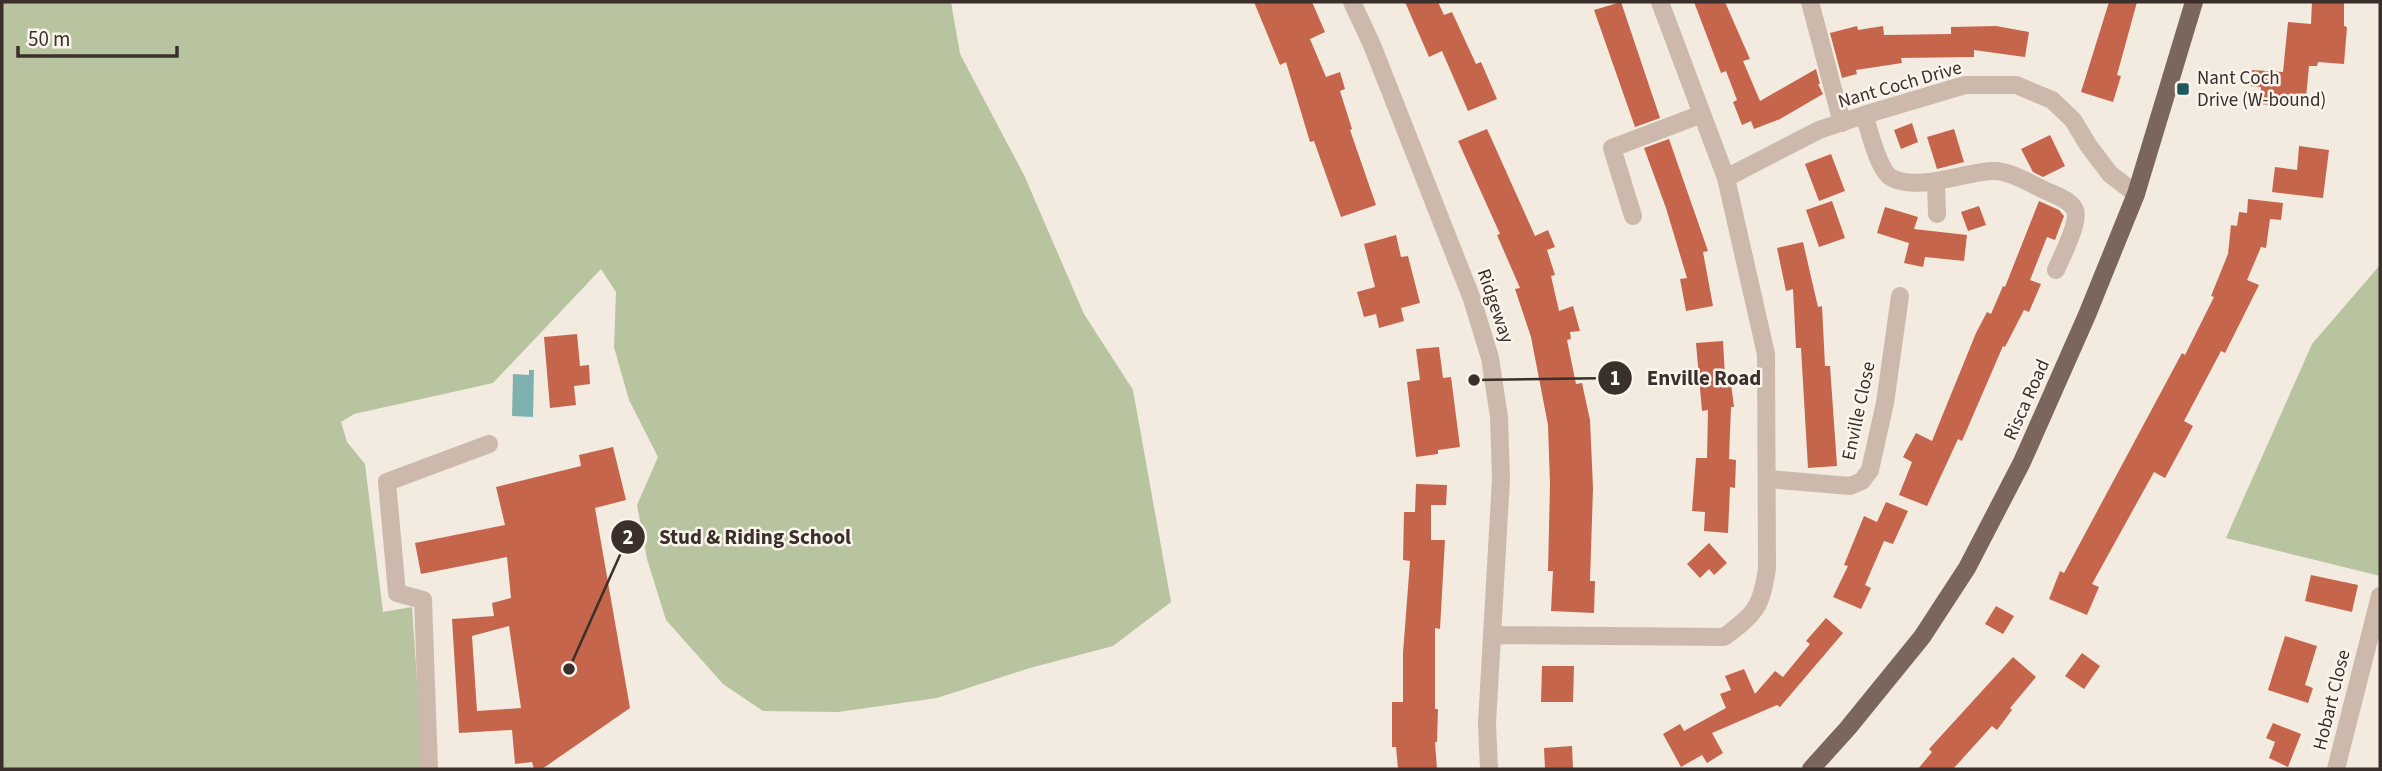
<svg xmlns="http://www.w3.org/2000/svg" width="2382" height="771" viewBox="0 0 2382 771" font-family="'Source Sans 3',sans-serif">
	<style>
		.green { fill: #b8c39f }
		.water { fill: #7fb0b0 }
		.building { fill: #c5664c; fill-rule: evenodd }
		.lines { fill: none; stroke-linecap: round; stroke-linejoin: round }
		.minor { stroke: #ccb9ab; stroke-width: 18 }
		.major { stroke: #7b665c; stroke-width: 18 }
		.poi-dot { fill: #20595c; stroke: #faf4ed; stroke-width: 2.5 }
		.labels { text-anchor: middle; dominant-baseline: central; stroke-width: 5; stroke-linejoin: round; paint-order: stroke }
		.poi-label { font-size: 19px; fill: #3a2f2a; stroke: #faf4ed; text-anchor: start }
		.street-label { font-size: 19px; fill: #3a2f2a; stroke: #faf4ed }
		.leader { fill: none; stroke: #3a2f2a; stroke-width: 2.5 }
		.callout-dot { fill: #3a2f2a; stroke: #faf4ed; stroke-width: 2.5 }
		.mark-label { font-size: 21px; text-anchor: middle; font-weight: bold; fill: #fff }
		.callout-label { font-size: 21px; text-anchor: middle; font-weight: bold; fill: #3a2f2a; stroke: #faf4ed; stroke-width: 5; stroke-linejoin: round; paint-order: stroke }
	</style>
	<rect width="100%" height="100%" fill="#f3eae0"/>
	<path class="green" d="M 2,2 L 951,2 L 960,54 L 1024,175 L 1084,314 L 1133,390 L 1171,602 L 1113,646 L 1030,668 L 937,698 L 838,712 L 763,711 L 723,684 L 666,620 L 647,559 L 637,505 L 658,457 L 629,400 L 614,347 L 616,292 L 601,269 L 493,383 L 354,414 L 341,422 L 347,442 L 365,464 L 383,612 L 412,607 L 423,769 L 2,769 Z
		M 2380,265 L 2380,576 L 2226,538 L 2312,344 Z"/>
	<path class="water" d="M 529,370 L 534,370 L 533,417 L 512,416 L 513,374 L 529,375 Z"/>
	<path class="building" d="M 1254,2 L 1312,2 L 1325,32 L 1310,39 L 1326,77 L 1340,72 L 1345,89 L 1340,91 L 1352,129 L 1350,130 L 1376,205 L 1341,217 L 1314,141 L 1310,142 L 1286,62 L 1280,65 Z
		M 1405,2 L 1438,2 L 1444,15 L 1452,12 L 1476,64 L 1481,62 L 1497,99 L 1468,111 L 1442,51 L 1429,57 Z
		M 1621,2 L 1660,118 L 1635,127 L 1594,10 Z
		M 1694,2 L 1725,2 L 1750,59 L 1743,61 L 1760,101 L 1816,69 L 1820,84 L 1818,84 L 1823,94 L 1780,119 L 1754,129 L 1751,121 L 1742,125 L 1733,102 L 1737,100 L 1726,71 L 1721,73 Z
		M 2109,2 L 2137,2 L 2117,75 L 2121,76 L 2113,102 L 2081,92 Z
		M 2312,2 L 2344,2 L 2344,26 L 2347,27 L 2344,64 L 2318,62 L 2317,66 L 2309,66 L 2305,108 L 2260,104 L 2261,87 L 2251,86 L 2252,70 L 2283,72 L 2288,22 L 2311,24 Z
		M 1857,26 L 1858,30 L 1883,26 L 1884,35 L 1951,34 L 1951,27 L 1996,26 L 2029,32 L 2025,57 L 1974,50 L 1974,57 L 1901,58 L 1902,63 L 1856,70 L 1857,74 L 1842,78 L 1830,33 Z
		M 1912,123 L 1918,142 L 1901,149 L 1894,130 Z
		M 1487,129 L 1535,236 L 1548,230 L 1555,247 L 1547,250 L 1555,275 L 1551,276 L 1559,311 L 1573,306 L 1580,331 L 1570,332 L 1571,339 L 1567,340 L 1576,384 L 1582,383 L 1590,420 L 1593,488 L 1590,581 L 1595,581 L 1594,613 L 1551,611 L 1553,571 L 1548,571 L 1550,484 L 1548,425 L 1531,337 L 1515,289 L 1520,288 L 1497,235 L 1500,234 L 1458,141 Z
		M 1954,129 L 1964,162 L 1937,169 L 1927,137 Z
		M 2050,135 L 2065,166 L 2043,177 L 2033,172 L 2021,149 Z
		M 1669,139 L 1708,251 L 1703,252 L 1713,306 L 1686,311 L 1680,279 L 1687,278 L 1666,208 L 1644,148 Z
		M 2299,146 L 2329,150 L 2323,198 L 2272,192 L 2275,167 L 2297,170 Z
		M 1831,154 L 1845,191 L 1819,201 L 1805,164 Z
		M 2248,199 L 2283,203 L 2281,220 L 2270,219 L 2266,248 L 2261,247 L 2247,280 L 2259,285 L 2225,353 L 2221,351 L 2184,421 L 2193,426 L 2165,478 L 2154,472 L 2092,584 L 2099,587 L 2087,615 L 2049,599 L 2060,571 L 2064,573 L 2182,353 L 2185,355 L 2214,297 L 2211,296 L 2228,254 L 2231,225 L 2237,226 L 2239,212 L 2247,213 Z
		M 1832,201 L 1845,238 L 1819,247 L 1806,210 Z
		M 2039,201 L 2059,210 L 2064,216 L 2055,240 L 2047,237 L 2030,280 L 2041,284 L 2029,312 L 2024,310 L 2005,347 L 2003,346 L 1962,441 L 1958,439 L 1927,506 L 1899,495 L 1912,462 L 1903,457 L 1916,433 L 1932,441 L 1976,333 L 1987,312 L 1991,314 L 2003,286 L 2005,287 Z
		M 1979,206 L 1986,225 L 1968,231 L 1961,212 Z
		M 1885,207 L 1918,217 L 1914,229 L 1967,235 L 1964,261 L 1925,257 L 1923,267 L 1904,263 L 1909,243 L 1877,233 Z
		M 1396,235 L 1401,257 L 1408,256 L 1420,303 L 1401,308 L 1404,321 L 1379,328 L 1376,314 L 1364,317 L 1357,292 L 1375,287 L 1364,244 Z
		M 1803,242 L 1818,307 L 1822,306 L 1825,366 L 1830,366 L 1837,466 L 1808,468 L 1801,348 L 1796,348 L 1793,289 L 1786,291 L 1777,248 Z
		M 577,334 L 580,366 L 589,365 L 590,384 L 574,386 L 576,405 L 550,408 L 544,337 Z
		M 1723,341 L 1725,376 L 1730,376 L 1734,407 L 1731,407 L 1729,459 L 1736,460 L 1735,488 L 1730,487 L 1728,533 L 1704,531 L 1705,512 L 1692,511 L 1696,458 L 1707,458 L 1708,410 L 1702,411 L 1696,343 Z
		M 1439,347 L 1443,378 L 1451,377 L 1460,447 L 1438,450 L 1438,454 L 1416,457 L 1407,382 L 1420,380 L 1416,349 Z
		M 613,447 L 626,500 L 595,508 L 630,708 L 542,769 L 534,769 L 532,762 L 515,764 L 512,730 L 459,733 L 452,619 L 494,616 L 492,603 L 511,598 L 507,557 L 421,574 L 415,543 L 505,525 L 496,487 L 581,466 L 579,455 ZM 509,626 L 521,708 L 477,711 L 472,636 Z
		M 1416,484 L 1447,485 L 1446,505 L 1431,505 L 1431,540 L 1445,540 L 1440,629 L 1435,628 L 1435,709 L 1438,709 L 1437,742 L 1435,742 L 1437,769 L 1398,769 L 1396,747 L 1392,747 L 1392,702 L 1403,702 L 1403,653 L 1410,561 L 1403,560 L 1404,512 L 1415,512 Z
		M 1886,502 L 1908,511 L 1893,544 L 1884,541 L 1865,585 L 1871,588 L 1861,609 L 1833,597 L 1848,566 L 1844,565 L 1864,516 L 1877,522 Z
		M 1709,543 L 1727,563 L 1714,575 L 1709,569 L 1700,578 L 1687,564 Z
		M 2311,575 L 2358,585 L 2352,612 L 2305,601 Z
		M 1996,606 L 2014,616 L 2003,634 L 1985,624 Z
		M 1826,618 L 1843,633 L 1780,707 L 1777,705 L 1712,733 L 1723,753 L 1707,763 L 1702,755 L 1681,767 L 1663,734 L 1680,724 L 1684,731 L 1726,708 L 1720,694 L 1731,690 L 1725,676 L 1744,669 L 1755,694 L 1775,671 L 1783,677 L 1810,644 L 1806,641 Z
		M 2285,636 L 2317,646 L 2305,685 L 2313,688 L 2308,703 L 2268,690 Z
		M 2082,653 L 2100,666 L 2084,689 L 2065,676 Z
		M 2013,657 L 2036,677 L 2010,708 L 2012,710 L 1997,730 L 1992,726 L 1953,769 L 1918,769 L 1932,752 L 1929,749 Z
		M 1542,666 L 1574,666 L 1573,702 L 1541,702 Z
		M 2273,723 L 2301,734 L 2288,767 L 2269,758 L 2275,742 L 2266,738 Z
		M 1572,746 L 1573,769 L 1545,769 L 1544,748 Z"/>
	<g class="lines">
		<path class="minor" d="M 1352,2 L 1372,45 L 1472,299 L 1490,358 L 1499,417 L 1501,479 L 1487,723 L 1489,769
			M 1810,2 L 1842,123
			M 1864,115 C 1870,131 1878,171 1892,178 C 1920,192 1966,171 1994,171 C 2010,171 2029,183 2044,190 C 2054,195 2070,199 2075,210 C 2080,222 2061,258 2056,270
			M 1726,178 L 1819,130 L 1864,115 L 1965,85 L 2016,85 L 2052,100 L 2073,120 L 2088,145 L 2110,174 L 2136,194
			M 1936,182 L 1937,214
			M 1633,216 L 1612,148 L 1702,114
			M 1768,479 L 1850,486 L 1862,481 L 1870,470 L 1885,403 L 1900,296
			M 1492,635 L 1724,637 C 1755,614 1761,608 1767,569 L 1766,354 L 1726,178 L 1660,2
			M 429,769 L 423,600 L 397,593 L 387,482 L 489,444
			M 2336,769 L 2380,596"/>
		<path class="major" d="M 1811,769 L 1848,728 L 1922,637 L 1967,568 L 2022,462 L 2087,315 L 2136,194 L 2194,2"/>
	</g>
	<rect class="poi-dot" x="2176" y="82" width="14" height="14" rx="3.5"/>
	<g class="labels">
		<g class="poi-label">
			<text x="2197" y="78">Nant Coch<tspan x="2197" dy="22">Drive (W-bound)</tspan></text>
		</g>
		<g class="street-label">
			<text transform="translate(1900 85) rotate(-16)">Nant Coch Drive</text>
			<text transform="translate(1495 306) rotate(71)">Ridgeway</text>
			<text transform="translate(2027 400) rotate(-66)">Risca Road</text>
			<text transform="translate(1859 411) rotate(-78)">Enville Close</text>
			<text transform="translate(2332 700) rotate(-76)">Hobart Close</text>
		</g>
	</g>
	<path class="leader" d="M1474 380L1615 378M569 669L628 537"/>
	<g class="callout-dot">
		<circle cx="1474" cy="380" r="7"/>
		<circle cx="569" cy="669" r="7"/>
		<circle cx="1615" cy="378" r="18"/>
		<circle cx="628" cy="537" r="18"/>
	</g>
	<g class="mark-label">
		<text x="1615" y="385">1</text>
		<text x="628" y="544">2</text>
	</g>
	<g class="callout-label">
		<text x="1704" y="385">Enville Road</text>
		<text x="755" y="544">Stud &amp; Riding School</text>
	</g>
	<rect width="2382" height="771" fill="none" stroke="#3a2f2a" stroke-width="7"/>
	<path d="M18 46v10h159v-10" fill="none" stroke="#3a2f2a" stroke-width="3.5"/>
	<text x="28" y="46" font-size="21" fill="#3a2f2a" stroke="#faf4ed" stroke-width="5" paint-order="stroke">50 m</text>
</svg>
